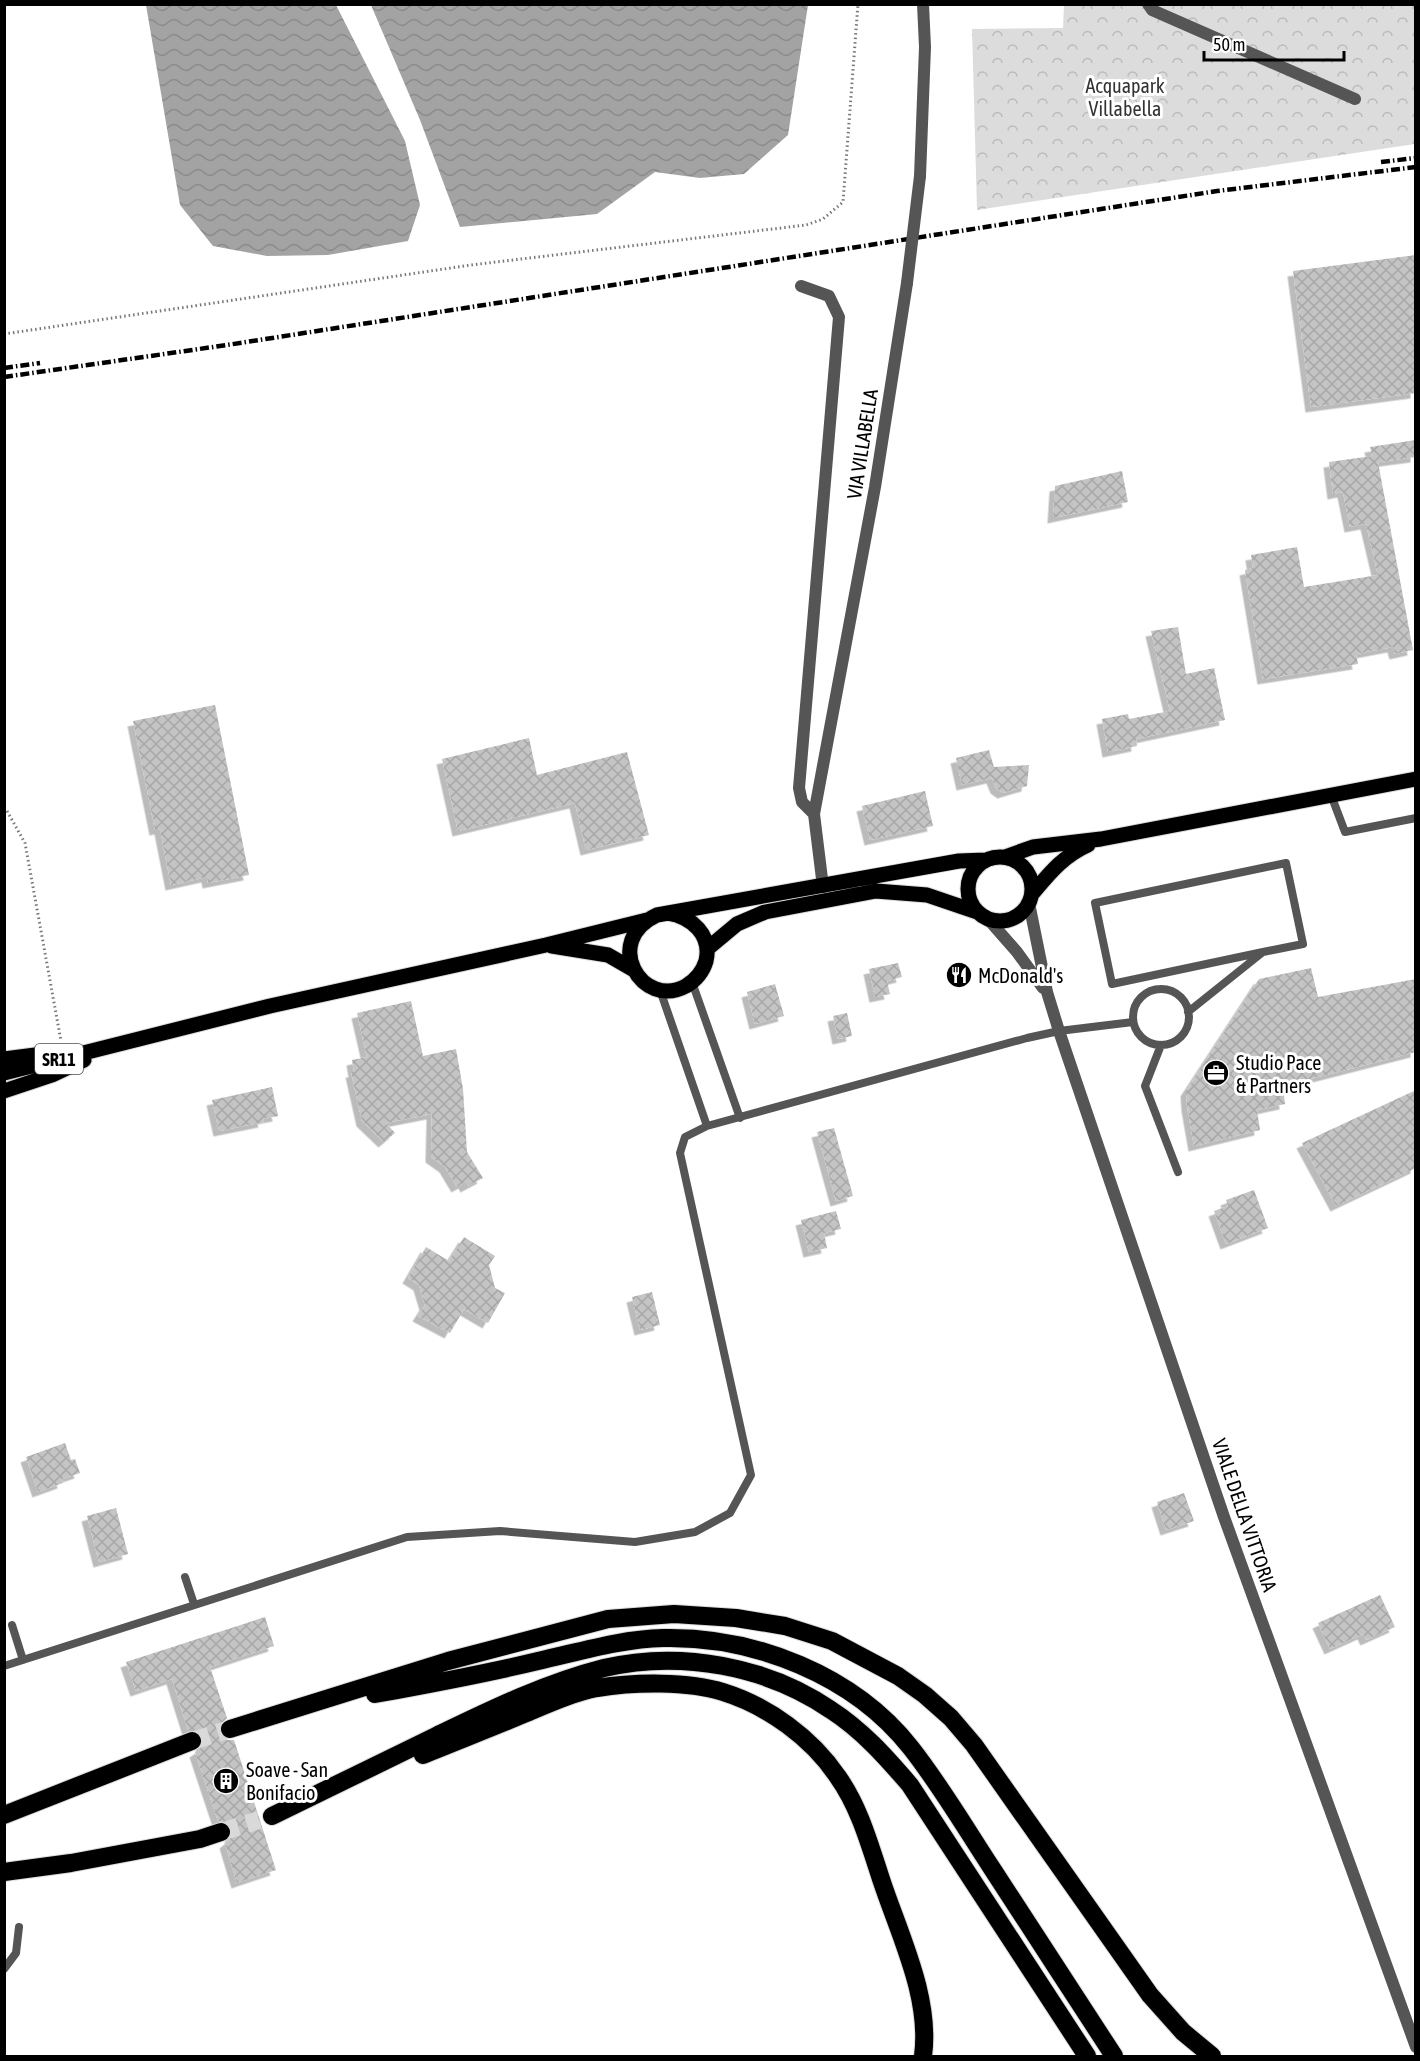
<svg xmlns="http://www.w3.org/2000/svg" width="1420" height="2061" viewBox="0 0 1420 2061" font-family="'Asap Condensed',sans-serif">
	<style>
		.park { fill: url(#park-crowns) }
		.water { fill: url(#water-waves) }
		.building { fill: url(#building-cross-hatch); filter: url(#shadow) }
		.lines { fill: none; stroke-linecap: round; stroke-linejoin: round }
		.motorway-tunnel { stroke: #d9d9d9; stroke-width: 18; stroke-dasharray: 18 9; stroke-linecap: butt }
		.primary-casing { stroke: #dbdbdb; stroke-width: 17 }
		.motorway-casing { stroke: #dbdbdb; stroke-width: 20 }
		.path { stroke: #777; stroke-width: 3; stroke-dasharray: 1.5 3; stroke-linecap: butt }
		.service { stroke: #555; stroke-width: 8 }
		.minor { stroke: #555; stroke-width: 12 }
		.tertiary { stroke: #555; stroke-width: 12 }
		.primary { stroke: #000; stroke-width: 15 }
		.motorway { stroke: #000; stroke-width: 18 }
		.rail { stroke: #000; stroke-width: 4.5; stroke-dasharray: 9 3 1.5 3; stroke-linecap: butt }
		.minor-bridge { stroke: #555; stroke-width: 12 }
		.labels { text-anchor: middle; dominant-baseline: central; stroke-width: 6; stroke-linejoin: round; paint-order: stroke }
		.shield { fill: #fff; stroke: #4c4c4c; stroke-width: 1.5 }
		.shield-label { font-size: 18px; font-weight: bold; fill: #000 }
		.park-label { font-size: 20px; fill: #333; stroke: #fff }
		.street-label { font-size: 20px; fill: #000; stroke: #fff }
		.poi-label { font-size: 20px; fill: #000; stroke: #fff; text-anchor: start }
	</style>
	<defs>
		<pattern id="park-crowns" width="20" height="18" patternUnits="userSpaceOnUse" patternTransform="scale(1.5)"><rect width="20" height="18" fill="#dcdcdc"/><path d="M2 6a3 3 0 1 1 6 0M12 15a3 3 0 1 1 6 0" fill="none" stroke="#bbb"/></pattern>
		<pattern id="water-waves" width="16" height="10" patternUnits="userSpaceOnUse" patternTransform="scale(1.5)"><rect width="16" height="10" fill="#a3a3a3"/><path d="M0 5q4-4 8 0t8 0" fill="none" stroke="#8b8b8b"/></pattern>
		<pattern id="building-cross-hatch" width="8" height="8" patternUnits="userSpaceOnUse" patternTransform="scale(1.5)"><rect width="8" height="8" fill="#c4c4c4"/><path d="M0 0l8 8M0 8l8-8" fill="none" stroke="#a7a7a7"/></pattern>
		<filter id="shadow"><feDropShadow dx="-5.5" dy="5.5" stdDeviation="0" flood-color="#0004"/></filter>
	</defs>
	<rect width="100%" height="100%" fill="#fff"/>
	<path class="park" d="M 1064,5 L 1415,5 L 1415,144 L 977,210 L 972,29 L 1063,28 Z"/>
	<path class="water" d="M 146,5 L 336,5 L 405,141 L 420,205 L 408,241 L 328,255 L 267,256 L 213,246 L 180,205 Z
		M 371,5 L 808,5 L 788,135 L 744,174 L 700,178 L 655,172 L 597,214 L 460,227 L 420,120 Z"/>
	<path class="building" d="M 1416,255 L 1416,393 L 1311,407 L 1293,271 Z
		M 1416,440 L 1416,457 L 1378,462 L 1413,650 L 1395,654 L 1393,647 L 1356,654 L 1358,664 L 1263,679 L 1245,570 L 1253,568 L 1251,555 L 1297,547 L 1304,587 L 1378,575 L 1366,524 L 1350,527 L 1343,492 L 1333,494 L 1329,462 L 1372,456 L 1370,447 Z
		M 1122,471 L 1128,502 L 1053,518 L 1055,486 Z
		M 1178,627 L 1186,674 L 1214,668 L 1225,720 L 1136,739 L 1137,746 L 1108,752 L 1102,719 L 1128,714 L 1129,719 L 1170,711 L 1151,631 Z
		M 215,705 L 249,875 L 208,883 L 207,877 L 171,885 L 160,829 L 155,830 L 133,721 Z
		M 529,738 L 537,775 L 627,752 L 649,835 L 586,850 L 575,803 L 458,831 L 442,759 Z
		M 989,750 L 994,767 L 1029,765 L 1027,786 L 1003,793 L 996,788 L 992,778 L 962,785 L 956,758 Z
		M 925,791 L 933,826 L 870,840 L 862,806 Z
		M 898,963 L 902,977 L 887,981 L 890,994 L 875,997 L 869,969 Z
		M 1311,968 L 1318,997 L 1416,979 L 1416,1052 L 1283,1086 L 1285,1104 L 1257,1110 L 1260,1130 L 1194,1146 L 1187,1106 L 1186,1091 L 1259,979 Z
		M 775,984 L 784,1016 L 755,1024 L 747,992 Z
		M 411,1001 L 423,1056 L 456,1049 L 463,1089 L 467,1152 L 483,1178 L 466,1187 L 464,1183 L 457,1187 L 445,1167 L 431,1157 L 432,1114 L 386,1123 L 395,1133 L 384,1142 L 362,1121 L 351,1072 L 354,1072 L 352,1060 L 367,1057 L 357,1013 Z
		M 847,1013 L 852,1036 L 838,1039 L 833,1016 Z
		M 272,1087 L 278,1116 L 263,1119 L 264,1122 L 219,1131 L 212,1100 Z
		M 1416,1090 L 1416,1168 L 1336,1206 L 1302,1143 Z
		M 834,1128 L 853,1196 L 836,1201 L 817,1132 Z
		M 1254,1190 L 1268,1228 L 1226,1244 L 1214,1211 L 1228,1206 L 1226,1200 Z
		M 836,1211 L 841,1229 L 824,1233 L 827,1248 L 809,1252 L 801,1220 Z
		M 464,1237 L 495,1256 L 489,1265 L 495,1288 L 505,1293 L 488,1323 L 464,1309 L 450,1333 L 418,1316 L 425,1305 L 419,1285 L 408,1278 L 426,1247 L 449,1261 Z
		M 652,1292 L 660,1325 L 640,1330 L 632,1297 Z
		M 65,1443 L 71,1460 L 75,1459 L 80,1473 L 62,1479 L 63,1483 L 38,1492 L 26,1457 Z
		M 1184,1493 L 1194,1521 L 1166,1530 L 1157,1502 Z
		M 116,1508 L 128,1554 L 99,1562 L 87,1516 Z
		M 1380,1595 L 1395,1627 L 1366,1640 L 1363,1634 L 1330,1649 L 1318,1623 Z
		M 265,1617 L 274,1646 L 210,1667 L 227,1718 L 219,1726 L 220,1733 L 227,1740 L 234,1740 L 276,1870 L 237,1883 L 225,1843 L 230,1839 L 232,1829 L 228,1823 L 218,1821 L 195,1752 L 201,1748 L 202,1736 L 194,1730 L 188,1730 L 172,1679 L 136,1691 L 126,1662 Z"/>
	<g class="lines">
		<path class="motorway-tunnel" d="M 192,1741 L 230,1729
			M 221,1832 L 259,1820"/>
		<g class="primary-casing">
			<path id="primary" d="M 1005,857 L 1033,847 L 1101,839 L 1416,779
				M968 889a32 32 0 1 1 64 0a32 32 0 1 1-64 0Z
				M 1032,894 C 1049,874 1063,856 1088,845
				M 668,913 C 692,917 712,935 706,961 C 703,971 696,980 686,986 C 642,1010 601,941 657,915 L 959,861 L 986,860
				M 552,946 L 608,955 L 634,970
				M 707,949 L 737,924 L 765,912 L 876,891 L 927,895 L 977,912
				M 4,1059 L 51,1053
				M 4,1073 L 270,1006 L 546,945 L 647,920
				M 4,1091 L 52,1075 L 84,1060"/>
		</g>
		<g class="motorway-casing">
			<path id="motorway" d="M 375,1694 C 430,1684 484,1674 538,1661 C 579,1652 621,1639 663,1638 C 754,1636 854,1675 911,1748 C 941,1786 966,1829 993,1870 C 1033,1932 1074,1994 1114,2056
				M 230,1729 L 448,1661 L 608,1619 L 674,1614 L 736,1618 L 785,1626 L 832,1641 L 898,1676 L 925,1695 L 951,1718 L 974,1745 L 1150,1995 L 1183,2032 L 1212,2056
				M 423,1755 C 457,1741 491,1728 524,1714 C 548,1704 572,1693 597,1688 C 634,1682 688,1681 723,1692 C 768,1706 812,1738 838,1777 C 860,1808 870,1846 882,1882 C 900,1936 931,1998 923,2056
				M 4,1815 L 192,1741
				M 272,1816 C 327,1789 381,1763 436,1736 C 490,1710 545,1683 604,1668 C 680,1650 767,1666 831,1710 C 862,1730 886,1757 910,1785 L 1087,2056
				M 4,1872 L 71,1863 L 200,1839 L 221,1832"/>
		</g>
		<path class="path" d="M 4,334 L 471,265 L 806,225 L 823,219 L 843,202 L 858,4
			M 7,811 L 25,843 L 61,1041"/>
		<path class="service" d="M 1331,795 L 1345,832 L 1416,818
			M 692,982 L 740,1118
			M1133 1017a28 28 0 1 1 56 0a28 28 0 1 1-56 0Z
			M 660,990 L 707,1126
			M 1188,1012 L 1263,952 L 1303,944 L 1286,863 L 1095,903 L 1112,984 L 1263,952
			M 1161,1045 L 1145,1086 L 1178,1172
			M 185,1577 L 194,1604
			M 12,1625 L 23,1660
			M 4,1666 L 407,1537 L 500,1531 L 635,1542 L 695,1532 L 730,1513 L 751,1475 L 680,1153 L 685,1137 L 707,1126 L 1027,1038 L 1059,1031 L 1133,1022
			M 4,1969 L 16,1953 L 19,1927"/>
		<path class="minor" d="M 1148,4 L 1152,10 L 1355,99
			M 920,176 L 925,47 L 923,4
			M 801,286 L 829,296 L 839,317 L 799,788 L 802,802 L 814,814
			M 823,887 L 814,814 L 875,487 L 907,283"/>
		<path class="tertiary" d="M 1029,903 L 1047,992 L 1059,1031 L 1224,1517 L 1416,2047
			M 988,919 L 1017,952 L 1043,988"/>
		<use href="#primary" class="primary"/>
		<use href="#motorway" class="motorway"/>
		<path class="rail" d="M 1381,162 L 1416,158
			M 4,368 L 40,363
			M 4,377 L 227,345 L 1217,191 L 1416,167"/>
		<path class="minor-bridge" d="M 907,283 L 920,176"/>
	</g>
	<defs>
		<g id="restaurant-disc" transform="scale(1.35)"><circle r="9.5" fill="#000" stroke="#fff"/><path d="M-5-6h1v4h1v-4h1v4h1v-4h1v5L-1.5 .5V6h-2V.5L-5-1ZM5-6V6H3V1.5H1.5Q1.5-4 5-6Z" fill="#fff"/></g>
		<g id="office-disc" transform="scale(1.35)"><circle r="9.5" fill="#000" stroke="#fff"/><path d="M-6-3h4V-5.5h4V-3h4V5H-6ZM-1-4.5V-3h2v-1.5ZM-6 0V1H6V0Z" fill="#fff"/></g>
		<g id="building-disc" transform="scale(1.35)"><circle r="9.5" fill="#000" stroke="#fff"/><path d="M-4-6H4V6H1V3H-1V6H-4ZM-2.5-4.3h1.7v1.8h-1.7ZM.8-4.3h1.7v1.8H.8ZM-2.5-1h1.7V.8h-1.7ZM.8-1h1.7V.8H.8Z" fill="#fff"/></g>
	</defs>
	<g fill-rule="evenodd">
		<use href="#restaurant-disc" x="959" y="975"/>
		<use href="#office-disc" x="1216" y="1073"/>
		<use href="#building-disc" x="226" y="1781"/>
	</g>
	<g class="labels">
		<rect class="shield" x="35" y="1044" width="48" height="30" rx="4.5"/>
		<g class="shield-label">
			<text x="59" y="1059">SR11</text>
		</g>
		<g class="park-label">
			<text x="1125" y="85">Acquapark<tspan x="1125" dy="23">Villabella</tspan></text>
		</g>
		<g class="street-label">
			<text transform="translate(862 444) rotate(-81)">VIA VILLABELLA</text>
			<text transform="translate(1245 1515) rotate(71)">VIALE DELLA VITTORIA</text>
		</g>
		<g class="poi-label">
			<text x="978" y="975">McDonald's</text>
			<text x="1236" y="1062">Studio Pace<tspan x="1236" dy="23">&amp; Partners</tspan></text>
			<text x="246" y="1769">Soave - San<tspan x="246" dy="23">Bonifacio</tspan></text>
		</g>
	</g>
	<rect width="1420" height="2061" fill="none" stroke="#000000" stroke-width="12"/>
	<path d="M1204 51v9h140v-9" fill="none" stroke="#000000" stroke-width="3"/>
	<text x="1213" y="51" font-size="18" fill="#000000" stroke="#ffffff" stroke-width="4.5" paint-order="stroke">50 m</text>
</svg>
